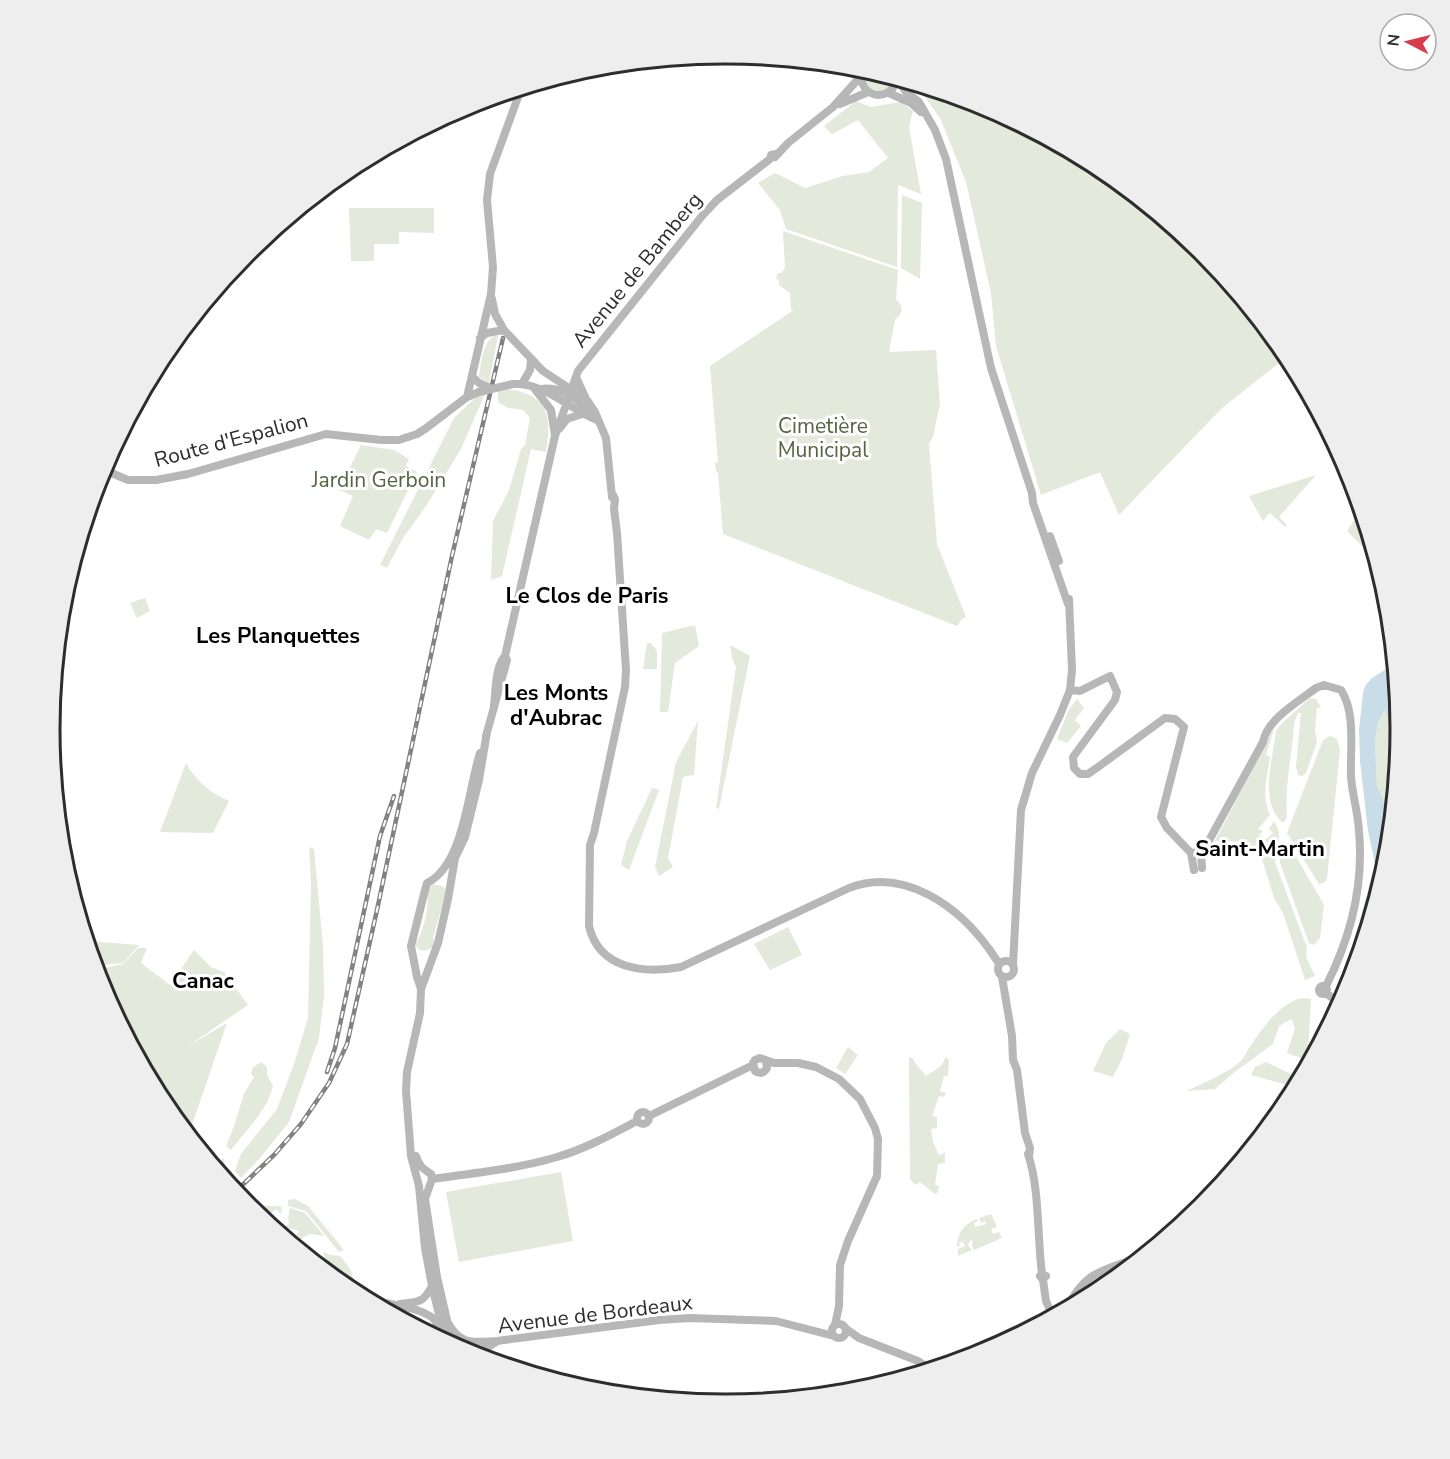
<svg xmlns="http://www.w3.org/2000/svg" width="1450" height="1459" viewBox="0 0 1450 1459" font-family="'Nunito Sans',sans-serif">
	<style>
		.green { fill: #e3e9db }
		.water { fill: #c8dde8 }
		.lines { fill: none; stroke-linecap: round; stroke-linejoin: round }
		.canal { stroke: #c8dde8; stroke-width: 7 }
		.secondary { stroke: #b7b7b7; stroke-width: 8 }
		.rail-casing { stroke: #828282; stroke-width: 4.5 }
		.rail { stroke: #fff; stroke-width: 2; stroke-dasharray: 7; stroke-linecap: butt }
		.secondary-bridge { stroke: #b7b7b7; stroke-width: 8 }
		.labels { text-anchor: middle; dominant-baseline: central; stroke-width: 6; stroke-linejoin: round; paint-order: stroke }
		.street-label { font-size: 21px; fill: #2d2d2d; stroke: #fff }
		.park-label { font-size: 21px; fill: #51653e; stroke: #fff }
		.neighbourhood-label { font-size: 22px; font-weight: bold; fill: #000; stroke: #fff }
		.rim { fill: none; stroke: #2d2d2d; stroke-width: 3 }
	</style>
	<rect width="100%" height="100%" fill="#fff"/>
	<path class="green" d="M 867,70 L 893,78 C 889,100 859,92 867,70 Z
		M 916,85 L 984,106 L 1101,168 L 1203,252 L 1288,356 L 1222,408 L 1119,515 L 1100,472 L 1041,495 L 996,346 L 991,293 L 966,182 L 940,118 Z
		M 856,101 L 871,107 L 900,102 L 913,111 L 909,127 L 921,194 L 898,185 L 897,267 L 786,229 L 780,210 L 758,183 L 775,173 L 805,188 L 843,176 L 869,172 L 888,158 L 858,120 L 832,134 L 824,126 Z
		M 902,195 L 922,203 L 920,279 L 901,268 Z
		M 349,208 L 434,208 L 434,233 L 399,232 L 399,244 L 374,244 L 374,261 L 351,261 Z
		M 783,231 L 898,270 L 896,299 C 904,307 903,314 895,320 L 889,352 L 936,350 L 940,404 L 933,437 L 929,444 L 937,544 L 966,617 L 962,619 L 957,626 L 723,534 L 718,473 L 716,471 L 715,463 L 718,462 L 710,366 L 794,310 L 791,310 L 790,293 L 779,285 L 779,280 L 776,279 L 778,273 L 781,273 L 785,268 Z
		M 494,336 L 498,336 L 489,383 L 479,377 C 481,364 482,343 494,336 Z
		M 508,389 C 548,395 552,415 546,452 L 531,449 L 502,576 L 491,580 L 493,521 L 509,490 L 521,449 L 525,445 L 530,418 L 523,410 L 508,408 L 498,402 L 498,391 Z
		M 485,394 L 461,449 L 426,506 L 403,538 L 387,568 L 380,565 L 454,418 L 477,396 Z
		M 361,445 L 394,450 L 409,459 L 406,466 L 417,472 L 387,533 L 376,529 L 369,540 L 340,526 L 353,496 L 339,490 Z
		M 1316,475 L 1279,517 L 1287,525 L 1285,527 L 1270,513 L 1263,521 L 1249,496 Z
		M 1361,510 L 1373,550 L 1369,553 L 1347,531 Z
		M 145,598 L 150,611 L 137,618 L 130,603 Z
		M 695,625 L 699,646 L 675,663 L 668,712 L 660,712 L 662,633 Z
		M 647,643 L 651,643 L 657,651 L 657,669 L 643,669 Z
		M 730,645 L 750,656 L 719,809 L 716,808 L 736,667 L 732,658 Z
		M 1310,698 L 1316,699 L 1321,708 L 1317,708 L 1315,730 L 1317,742 L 1306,773 L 1302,776 L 1298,775 L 1296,766 L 1301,713 L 1298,713 C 1292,726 1294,732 1292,745 C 1289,770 1285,793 1287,818 L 1284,822 L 1282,822 C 1259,802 1273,758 1276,731 L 1280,725 Z
		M 1077,699 L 1084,708 L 1075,720 L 1081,726 L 1067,743 L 1057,739 L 1069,709 Z
		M 1398,701 L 1400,730 L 1389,848 L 1389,830 L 1377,786 L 1375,742 L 1378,721 L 1382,715 L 1387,708 Z
		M 698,721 L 694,775 L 683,777 L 668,858 L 673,867 L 659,876 L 655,867 L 676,762 Z
		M 1275,726 L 1266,755 L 1270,757 C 1267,777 1261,796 1270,815 L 1258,829 L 1263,831 L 1259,835 L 1264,841 L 1273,833 L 1269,829 L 1274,821 C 1285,839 1275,844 1275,862 L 1307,948 L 1306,957 L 1315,976 L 1305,980 L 1283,913 L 1274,898 L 1262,859 L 1252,846 L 1230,841 L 1215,841 Z
		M 1330,736 L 1337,739 L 1340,750 L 1327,879 L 1324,883 L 1319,884 L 1287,833 L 1323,740 Z
		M 186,763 C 196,781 210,793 229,801 L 213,833 L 160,832 Z
		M 652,788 L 659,790 L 629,870 L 621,865 L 627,841 Z
		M 1286,845 L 1290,846 L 1324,905 L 1320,938 L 1314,945 L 1309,943 L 1280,863 L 1280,850 Z
		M 309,847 L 314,849 L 323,946 L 324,995 L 319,1038 L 289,1122 L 260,1158 L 241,1178 L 235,1171 L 241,1154 L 277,1109 L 294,1064 L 308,1018 L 311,883 Z
		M 432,885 C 441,884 447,887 447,897 L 444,899 L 433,938 L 435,942 L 432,948 L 424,951 L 418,949 L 415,944 C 424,932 430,905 427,889 Z
		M 788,927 L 802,955 L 770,970 L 754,944 Z
		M 87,941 L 139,945 L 123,963 L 94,966 Z
		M 138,948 L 147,948 L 141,963 L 170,985 L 194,950 L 211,967 L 224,972 L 248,1005 L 188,1046 L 227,1023 L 191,1128 L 185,1131 L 163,1104 L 101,988 L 95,970 L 123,964 Z
		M 1302,998 L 1311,999 L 1308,1052 L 1314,1053 L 1310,1061 L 1287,1053 L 1295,1029 L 1292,1019 L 1279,1026 L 1273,1044 L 1236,1071 L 1215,1089 L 1186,1091 C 1200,1085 1232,1071 1242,1060 C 1245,1056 1247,1051 1249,1048 C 1262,1029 1279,1003 1302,998 Z
		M 1120,1029 L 1130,1034 L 1122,1059 L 1113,1077 L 1093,1071 L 1106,1043 Z
		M 848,1047 L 858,1055 L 845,1074 L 836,1068 Z
		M 946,1057 L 949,1060 L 948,1076 L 944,1076 L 940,1091 L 946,1093 L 944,1097 L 939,1096 L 932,1116 L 937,1117 L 937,1128 L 931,1129 L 933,1142 L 939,1155 L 945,1153 L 945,1163 L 938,1164 L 935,1185 L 939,1186 L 938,1192 L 935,1194 L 920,1182 L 915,1185 L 910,1179 L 909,1058 L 913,1058 L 915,1063 L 926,1076 L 941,1066 Z
		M 261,1062 L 267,1067 L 267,1075 L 273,1086 C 267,1111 246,1130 231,1150 L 226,1146 C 234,1129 238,1112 244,1094 C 247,1088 251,1083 254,1077 L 251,1074 L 253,1067 Z
		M 1266,1062 L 1301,1079 L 1294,1091 L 1288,1085 L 1251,1075 L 1255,1067 Z
		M 224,1158 C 225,1175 241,1198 258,1204 C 266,1207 274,1205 282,1207 L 281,1214 L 276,1209 L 262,1220 L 247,1207 L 214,1166 Z
		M 561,1172 L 573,1241 L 459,1262 L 446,1192 Z
		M 295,1199 L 308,1206 L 344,1250 L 339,1252 L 306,1211 L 288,1206 L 288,1200 Z
		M 290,1208 L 305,1213 L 324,1236 L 310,1234 L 300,1239 L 296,1235 L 299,1231 L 289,1228 L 280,1234 L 278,1232 L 289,1224 L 288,1218 Z
		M 991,1214 L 997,1227 L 991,1229 L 993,1234 L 999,1232 L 1002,1238 L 974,1250 L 972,1246 L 973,1242 L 970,1240 L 968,1245 L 972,1250 L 958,1256 L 958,1249 L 965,1246 L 963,1242 L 959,1243 L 960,1246 L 957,1247 C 957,1233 964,1224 977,1219 L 978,1221 L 974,1223 L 975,1227 L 986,1224 L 985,1221 L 981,1223 L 979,1218 Z
		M 323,1252 L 330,1255 L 340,1256 C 352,1270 354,1273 353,1291 L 317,1264 L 325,1257 Z"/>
	<path class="water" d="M 1394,664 L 1398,701 L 1387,708 L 1382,715 L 1378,722 L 1375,742 L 1377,786 L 1383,799 L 1389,830 L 1387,862 L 1346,993 L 1346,974 L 1375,864 L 1368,831 L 1360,761 L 1359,730 L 1363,693 L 1365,686 L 1372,678 Z"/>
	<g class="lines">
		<path class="canal" d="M 1386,700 L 1399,743"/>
		<path class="secondary" d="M 863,69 C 854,96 890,106 897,79
			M 898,80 L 906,92 L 919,102 L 935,130 L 946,159 L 991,368 L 1032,493 L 1033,503 L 1068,604
			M 889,93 L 911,103 L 921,112
			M 840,104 L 868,92
			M 775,157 L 788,143 L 833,107 L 861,76
			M 492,299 L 495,314 L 504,330 L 543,371 L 587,400 L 595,412 L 606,438 L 612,497
			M 480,338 L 487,333 L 504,330
			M 576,377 L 586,399
			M 513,384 C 544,382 569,409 597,420
			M 522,384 L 530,370 L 531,360
			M 534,388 L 551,410 L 555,435
			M 541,389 C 562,386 575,399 591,410
			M 467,397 L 491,294 L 493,267 L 487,200 L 490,174 L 521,89
			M 559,429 L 567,419 L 582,414
			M 102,469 L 128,480 L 156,480 L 188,474 L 326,434 L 381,440 L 399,440 L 417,434 L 425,429 L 467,397 L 479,392
			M 612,493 L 615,499 L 614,509 L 617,533 L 626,670 L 625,687 L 594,833 L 590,845 L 589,926 C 599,969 643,974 681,967 L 849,888 C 904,867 958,906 989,949 C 993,954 995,959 1000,964
			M 1050,536 L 1059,561
			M 1070,690 L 1080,691 L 1110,676 L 1117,692 L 1115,700 L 1073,757 L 1074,768 L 1080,774 L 1088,774 L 1098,767 L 1165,718 L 1175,719 L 1184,727 L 1161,817 L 1167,828 L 1191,853 L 1194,870
			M 494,705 C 496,690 495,667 505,656 L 555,436 L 578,371 L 702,216 L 717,200 L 770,159 L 771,155 L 776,154
			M 486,736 L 507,660 L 505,656
			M 1201,852 L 1202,868
			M 1191,853 L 1201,852 L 1206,846 L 1263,742 C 1267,719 1299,701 1316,688 L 1324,685 L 1341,690 C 1356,713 1350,749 1351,776 C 1352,794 1358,812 1359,831 C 1364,886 1351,937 1326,986
			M998 969a8 8 0 1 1 16 0a8 8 0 1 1-16 0Z
			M 1013,965 L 1021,810 L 1032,773 L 1060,715 L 1070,690 L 1072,670 L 1069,599
			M 1002,977 L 1012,1036 L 1013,1060 L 1017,1070 L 1025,1133 L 1030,1148 L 1029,1156
			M1319 990a4 4 0 1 1 8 0a4 4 0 1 1-8 0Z
			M 421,989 L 417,977 L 411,946 L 425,890 L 427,883 C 464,865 468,790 480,753
			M 1326,993 L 1340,1004
			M 766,1061 L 767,1068 C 764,1073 760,1074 755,1071 L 753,1063 L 755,1060 L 760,1058 L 774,1063 L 798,1063 L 816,1067 L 839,1079 L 860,1099 L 875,1128 L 878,1139 L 877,1176 L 848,1241 L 840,1265 L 839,1306 L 835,1325
			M637 1118a6 6 0 1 1 12 0a6 6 0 1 1-12 0Z
			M 649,1116 L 753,1065
			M 1028,1154 C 1040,1190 1037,1236 1042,1274 L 1040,1276 L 1043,1280 L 1046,1276 L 1042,1274
			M 416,1156 C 419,1166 423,1169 431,1174 L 432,1179 L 425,1199 L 437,1277 L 453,1346
			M 432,1179 C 473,1173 517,1169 557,1157 C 585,1149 612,1134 637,1121
			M 1180,1226 L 1207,1191 L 1225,1180
			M 1043,1280 L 1046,1301 L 1053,1317
			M 368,1301 C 382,1302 428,1308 436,1322 C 437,1325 438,1328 438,1331
			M 400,1304 C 419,1302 423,1303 432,1286
			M 1066,1309 C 1088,1267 1104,1272 1144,1255
			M 448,1323 C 461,1346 473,1342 497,1341 L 659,1320 L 690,1318 L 776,1321 L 834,1336
			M832 1331a7 7 0 1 1 14 0a7 7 0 1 1-14 0Z
			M 845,1328 L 859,1338 L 918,1361 L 924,1365 L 946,1365
			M 446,1343 L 432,1286 L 425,1248 L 419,1186 L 411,1156 L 406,1091 L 407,1072 L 420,1013 L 421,989 L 438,943 L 448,899 L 455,858 L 465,837 L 479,780 L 487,732
			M 473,1356 L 496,1342"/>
		<g class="rail-casing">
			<path id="rail" d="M 327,1072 L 335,1048 L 380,836 L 394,796
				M 235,1192 L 274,1155 L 301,1124 L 329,1083 L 347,1044 L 377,910 L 452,556 L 503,338"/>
		</g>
		<use href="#rail" class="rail"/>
		<path class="secondary-bridge" d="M 475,379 L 479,383 L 490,388
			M 479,392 L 513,384"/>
	</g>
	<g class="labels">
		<g class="street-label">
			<text transform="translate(637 270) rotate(-51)">Avenue de Bamberg</text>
			<text transform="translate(231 440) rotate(-15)">Route d'Espalion</text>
			<text transform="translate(595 1314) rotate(-7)">Avenue de Bordeaux</text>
		</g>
		<g class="park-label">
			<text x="823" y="426">Cimetière<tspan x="823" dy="24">Municipal</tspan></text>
			<text x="379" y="480">Jardin Gerboin</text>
		</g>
		<g class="neighbourhood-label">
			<text x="587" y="596">Le Clos de Paris</text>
			<text x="278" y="636">Les Planquettes</text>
			<text x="556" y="693">Les Monts<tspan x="556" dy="25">d'Aubrac</tspan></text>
			<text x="1260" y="849">Saint-Martin</text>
			<text x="203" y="981">Canac</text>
		</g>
	</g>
	<path d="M0 0H1450V1459H0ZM60 729a665 665 0 1 1 1330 0a665 665 0 1 1-1330 0Z" fill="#eee" fill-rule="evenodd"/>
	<path class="rim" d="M60 729a665 665 0 1 1 1330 0a665 665 0 1 1-1330 0Z"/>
	<g transform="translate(1408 42) rotate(277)"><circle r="28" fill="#ffffff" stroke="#ababab" stroke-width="1.5"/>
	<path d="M0-4.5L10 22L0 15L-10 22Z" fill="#d73b4d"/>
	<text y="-9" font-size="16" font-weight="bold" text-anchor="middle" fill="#2d2d2d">N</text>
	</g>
</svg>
